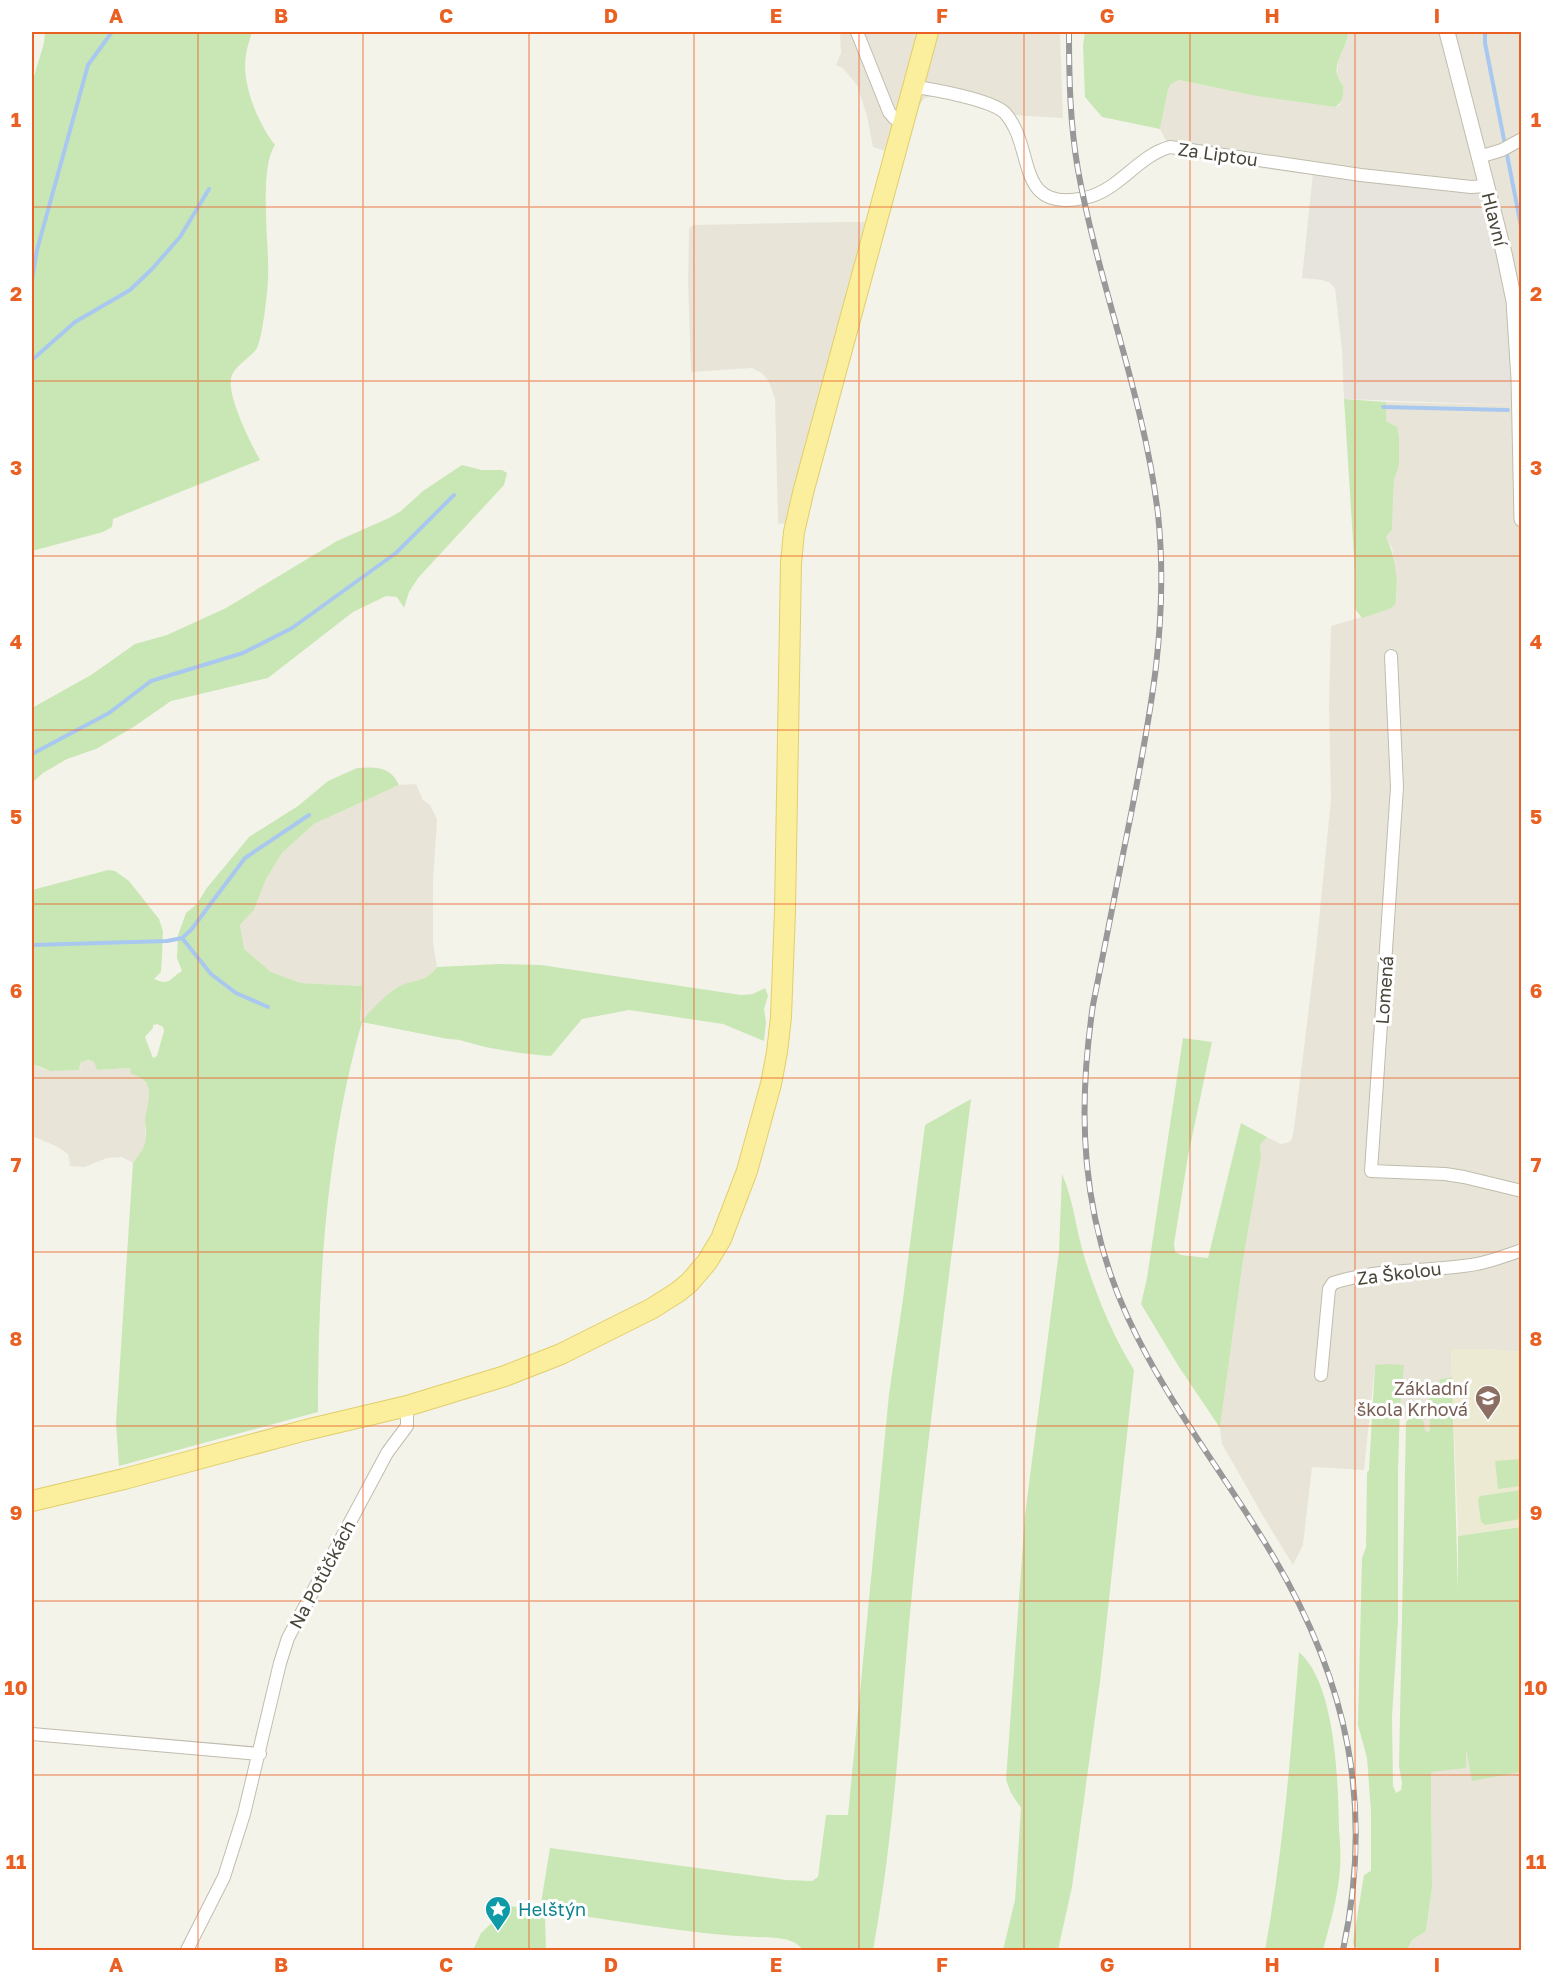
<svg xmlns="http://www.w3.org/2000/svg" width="1553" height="1982" viewBox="0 0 1553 1982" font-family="'Golos Text',sans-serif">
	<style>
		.residential { fill: #e8e5d8 }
		.industrial { fill: #e7e4de }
		.education { fill: #edead4 }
		.green { fill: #c9e7b4; fill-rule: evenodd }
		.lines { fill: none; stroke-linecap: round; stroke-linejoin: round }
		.stream { stroke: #a9c8ef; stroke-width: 4 }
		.minor-casing { stroke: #c0bcad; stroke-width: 14 }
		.tertiary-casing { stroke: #c0bcad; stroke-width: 17 }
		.primary-casing { stroke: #e0cf6c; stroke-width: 22 }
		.minor { stroke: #fff; stroke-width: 12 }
		.tertiary { stroke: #fff; stroke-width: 15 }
		.primary { stroke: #fbee9c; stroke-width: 20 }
		.rail-casing { stroke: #989898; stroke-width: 6 }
		.rail { stroke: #fff; stroke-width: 4; stroke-dasharray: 11; stroke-linecap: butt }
		.grid { fill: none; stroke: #ea6023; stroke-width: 1.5; stroke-opacity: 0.55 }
		.labels { text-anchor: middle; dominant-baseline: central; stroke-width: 6; stroke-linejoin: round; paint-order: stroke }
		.street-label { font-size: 18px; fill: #484438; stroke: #fff }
		.education-label { font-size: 18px; fill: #785e54; stroke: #fff; text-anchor: end }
		.culture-label { font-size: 18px; fill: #0d838f; stroke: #fff; text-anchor: start }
		.neatline { fill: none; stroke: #ea6023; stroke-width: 2 }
		.grid-label { font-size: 20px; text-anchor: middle; font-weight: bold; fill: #ea6023 }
	</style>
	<rect width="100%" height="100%" fill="#f4f3ea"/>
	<path class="residential" d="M 840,32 L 1060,32 L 1063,118 L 995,114 L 975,105 L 941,96 L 933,96 L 925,98 L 918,107 L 904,157 L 873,147 L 867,116 L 857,85 L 843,68 L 836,65 L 841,53 Z
		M 1348,32 L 1521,32 L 1521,1352 L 1485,1349 L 1451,1349 L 1452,1377 L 1441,1379 L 1429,1394 L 1430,1430 L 1428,1432 L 1425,1430 L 1424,1422 L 1415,1417 L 1400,1419 L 1400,1408 L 1375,1365 L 1364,1470 L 1312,1467 L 1303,1545 L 1293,1565 L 1263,1516 L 1222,1444 L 1220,1428 L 1243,1260 L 1261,1157 L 1260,1145 L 1267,1137 L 1281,1144 L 1289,1142 L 1292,1139 L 1295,1121 L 1316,950 L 1331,799 L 1329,705 L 1331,626 L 1389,609 L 1397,595 L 1394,559 L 1392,548 L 1386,537 L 1392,530 L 1394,480 L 1399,465 L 1399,436 L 1397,427 L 1386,421 L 1386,402 L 1512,405 L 1313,173 L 1304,174 L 1274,170 L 1173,153 L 1160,129 L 1168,90 L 1171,84 L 1179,80 L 1256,96 L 1335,107 L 1340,105 L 1343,85 L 1337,77 L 1338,61 L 1347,41 Z
		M 842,222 L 865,222 L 786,523 L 778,524 L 775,399 L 769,382 L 763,374 L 752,368 L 691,372 L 688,282 L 689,229 L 693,225 Z
		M 416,784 L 423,800 L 430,805 L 437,819 L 433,882 L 433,943 L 437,967 L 431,975 L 414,983 L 397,987 L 383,999 L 362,1022 L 360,1022 L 361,986 L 301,983 L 271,972 L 243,949 L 240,925 L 254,910 L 266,879 L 282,853 L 314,824 L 399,785 Z
		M 83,1060 L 94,1062 L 97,1070 L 130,1068 L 140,1076 L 147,1085 L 150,1095 L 149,1109 L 145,1126 L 146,1140 L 141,1153 L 133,1163 L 122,1157 L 107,1158 L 85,1167 L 70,1166 L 68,1154 L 58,1147 L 32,1136 L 32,1064 L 43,1069 L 59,1071 L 80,1069 L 81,1062 Z
		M 1465,1740 L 1521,1772 L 1521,1950 L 1407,1950 L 1412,1940 L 1426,1931 L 1429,1912 L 1432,1888 L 1431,1771 L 1463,1768 Z"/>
	<path class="industrial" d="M 1313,173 L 1480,194 L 1497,259 L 1508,314 L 1512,405 L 1344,399 L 1342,351 L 1335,288 L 1330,283 L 1322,280 L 1302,278 Z"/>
	<path class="education" d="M 1451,1349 L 1485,1349 L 1521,1352 L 1521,1527 L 1458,1536 Z"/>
	<path class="green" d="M 45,32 L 252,32 C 250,39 247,47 246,55 C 241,82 258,124 275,145 C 258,170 270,247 268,280 C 267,296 263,335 257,348 C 251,358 233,366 231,379 C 228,398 250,442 260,460 L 113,519 L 112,527 L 103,532 L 32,551 L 32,83 L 44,43 Z
		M 1085,32 L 1348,32 C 1348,51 1326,66 1343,85 C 1344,94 1343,103 1335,107 L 1256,96 L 1179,80 L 1171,84 L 1168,90 L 1160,129 L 1102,117 L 1085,97 L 1083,46 Z
		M 1344,399 L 1386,402 L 1386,421 L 1397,427 L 1399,436 L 1399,465 L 1394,480 L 1392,530 L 1386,537 C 1396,557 1399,583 1395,605 L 1389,609 L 1362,618 L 1355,609 L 1355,572 Z
		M 462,465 L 482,470 L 502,470 L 507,473 L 504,485 L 418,578 L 409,592 L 404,608 L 397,597 L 386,596 L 353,612 L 268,678 L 171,701 L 135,726 L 96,749 L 67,759 L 43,773 L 32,783 L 32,708 L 91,675 L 135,644 L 167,635 L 226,608 L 337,541 L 389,518 L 401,511 L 423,491 Z
		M 357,768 C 376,767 390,766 399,785 L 314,824 L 282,853 L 266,879 L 254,910 L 240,925 L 244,949 L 271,972 L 301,983 L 362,986 L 360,1021 L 362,1022 C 368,1012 386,995 396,988 C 411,979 425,984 437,967 L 499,964 L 541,965 L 741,995 L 753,994 L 765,988 L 768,996 L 764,1009 L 766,1022 L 764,1041 L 723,1024 L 629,1010 L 582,1019 L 551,1056 C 529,1055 507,1051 485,1047 C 473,1044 461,1039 448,1039 L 362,1022 C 326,1149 318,1281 318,1412 L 119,1466 L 116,1423 L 133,1163 C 140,1154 147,1145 146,1133 C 146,1129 145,1124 145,1119 C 148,1101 157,1080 131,1074 L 130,1068 L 97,1070 L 94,1062 L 88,1060 L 81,1062 L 79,1070 L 51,1071 L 32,1064 L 32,890 L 108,870 L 115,871 L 129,881 L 159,919 L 163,931 L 162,957 L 161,972 L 154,979 C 170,986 169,979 182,971 L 177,958 L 178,935 L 186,913 L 197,904 L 206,889 L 249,837 L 298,806 L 328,781 ZM 157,1024 L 163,1027 L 164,1031 L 157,1056 L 153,1058 L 145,1037 L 153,1028 L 153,1025 Z
		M 1183,1038 L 1212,1042 L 1188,1156 L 1174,1244 L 1175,1252 L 1181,1255 L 1208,1258 L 1241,1123 L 1267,1137 L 1260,1145 L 1261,1157 L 1243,1260 L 1220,1428 L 1179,1367 L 1141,1304 L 1147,1278 Z
		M 971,1099 C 952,1257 930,1414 914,1572 C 901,1698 896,1826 873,1950 L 803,1950 C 793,1936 772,1938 756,1937 C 686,1934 617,1920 547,1911 L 545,1916 L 546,1950 L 473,1950 L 481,1933 L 510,1906 L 543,1911 L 540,1909 L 550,1848 L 786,1880 L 812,1881 L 818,1877 L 826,1815 L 848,1815 L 889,1394 L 903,1299 L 925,1125 Z
		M 1062,1174 C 1074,1201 1076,1231 1085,1259 C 1097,1297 1113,1336 1134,1370 L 1100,1682 L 1072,1887 L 1058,1950 L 1003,1950 L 1015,1900 L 1021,1808 L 1011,1793 L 1006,1780 L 1025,1515 L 1059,1251 Z
		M 1387,1364 L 1404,1365 L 1400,1408 L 1398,1470 L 1398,1620 L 1392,1717 L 1393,1786 L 1396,1793 L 1401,1790 L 1402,1783 L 1399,1766 L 1400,1716 L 1406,1422 L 1410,1418 L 1420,1417 L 1424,1422 L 1425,1430 L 1428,1432 L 1430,1430 L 1429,1394 L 1441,1379 L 1452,1377 L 1458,1593 L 1458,1536 L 1521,1527 L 1522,1779 L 1520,1772 L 1472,1781 L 1466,1748 L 1466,1768 L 1431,1772 L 1432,1888 L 1426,1931 L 1412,1940 L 1407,1950 L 1365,1950 L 1354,1947 L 1353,1942 L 1364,1875 L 1371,1871 L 1371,1812 L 1367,1758 L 1358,1725 L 1362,1558 L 1366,1547 L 1367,1473 L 1369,1470 L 1375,1365 Z
		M 1521,1459 L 1521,1486 L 1498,1489 L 1495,1461 Z
		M 1521,1490 L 1521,1519 L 1485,1525 L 1481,1522 L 1478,1500 L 1480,1496 Z
		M 1299,1652 C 1336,1684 1338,1782 1339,1828 C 1340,1842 1341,1856 1340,1869 C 1338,1897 1330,1924 1323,1950 L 1265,1950 C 1283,1852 1291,1752 1299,1652 Z"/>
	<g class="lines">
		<path class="stream" d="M 1485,32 L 1485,43 L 1522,231
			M 32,280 L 37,250 L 88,65 L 112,32
			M 32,360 L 75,322 L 130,290 L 152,269 L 180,237 L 209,189
			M 1383,407 L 1508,410
			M 32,754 L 109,713 L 151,681 L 243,653 L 292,628 L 396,553 L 454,495
			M 182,938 L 211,974 L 236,993 L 268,1007
			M 32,945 L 167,941 L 182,938 L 191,930 L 245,858 L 309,815"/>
		<g class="minor-casing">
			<path id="minor" d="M 857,32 L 889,112 L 894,118 L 903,122
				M 913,87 C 933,89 992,100 1005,113 C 1036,148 1014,213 1084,198 C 1118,192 1137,156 1170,147 L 1361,175 L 1471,187 L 1487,186
				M 1479,157 L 1502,150 L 1522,139
				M 1391,656 L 1397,787 L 1371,1171 L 1445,1174 L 1464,1177 L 1522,1191
				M 1321,1375 L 1329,1289 L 1333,1283 C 1375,1269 1419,1272 1463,1266 C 1483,1264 1502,1257 1522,1250
				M 32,1734 L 260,1754
				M 187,1950 L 224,1877 L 244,1814 L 280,1663 L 288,1638 L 387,1453 L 407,1426 L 407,1406"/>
		</g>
		<g class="tertiary-casing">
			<path id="tertiary" d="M 1447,32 L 1504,253 L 1514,301 L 1519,379 L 1522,519"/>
		</g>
		<g class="primary-casing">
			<path id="primary" d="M 32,1501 L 124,1479 L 306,1430 L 407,1406 L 505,1376 L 561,1354 L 651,1309 L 678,1292 L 690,1282 L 707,1262 L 721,1239 L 747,1171 L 771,1084 L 777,1052 L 781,1017 L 785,911 L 791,563 L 794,532 L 804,489 L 928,32"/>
		</g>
		<use href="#minor" class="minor"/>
		<use href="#tertiary" class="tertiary"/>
		<use href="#primary" class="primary"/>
		<g class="rail-casing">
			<path id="rail" d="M 1069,32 C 1069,78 1070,124 1078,170 C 1099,286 1144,397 1158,514 C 1169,619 1151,712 1131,814 C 1118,878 1106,941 1093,1005 C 1077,1113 1081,1216 1128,1318 C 1167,1403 1226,1476 1273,1556 C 1348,1683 1374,1805 1343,1950"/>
		</g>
		<use href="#rail" class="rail"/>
	</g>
	<path class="grid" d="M 198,32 L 198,1950M 363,32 L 363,1950M 529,32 L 529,1950M 694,32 L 694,1950M 859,32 L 859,1950M 1024,32 L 1024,1950M 1190,32 L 1190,1950M 1355,32 L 1355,1950M 32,207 L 1522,207M 32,381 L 1522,381M 32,556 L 1522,556M 32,730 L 1522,730M 32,904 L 1522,904M 32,1078 L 1522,1078M 32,1252 L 1522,1252M 32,1426 L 1522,1426M 32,1601 L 1522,1601M 32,1775 L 1522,1775"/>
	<defs>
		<g id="school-pin" transform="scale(1.35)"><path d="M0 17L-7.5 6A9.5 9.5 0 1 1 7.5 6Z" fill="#8d6e63" stroke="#fff"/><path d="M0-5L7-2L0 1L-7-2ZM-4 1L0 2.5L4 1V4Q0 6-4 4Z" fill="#fff"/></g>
		<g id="sight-pin" transform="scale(1.35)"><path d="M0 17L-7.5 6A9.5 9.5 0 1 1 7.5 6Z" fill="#0f9aa8" stroke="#fff"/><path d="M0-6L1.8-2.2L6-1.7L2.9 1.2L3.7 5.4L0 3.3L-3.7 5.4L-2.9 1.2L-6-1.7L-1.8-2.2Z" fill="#fff"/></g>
	</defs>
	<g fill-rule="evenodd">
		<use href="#school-pin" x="1488" y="1398"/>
		<use href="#sight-pin" x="498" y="1909"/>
	</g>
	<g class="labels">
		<g class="street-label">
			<text transform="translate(1218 154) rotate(8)">Za Liptou</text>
			<text transform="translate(1495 219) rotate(76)">Hlavní</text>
			<text transform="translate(1384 990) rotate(-86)">Lomená</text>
			<text transform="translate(1399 1273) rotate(-7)">Za Školou</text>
			<text transform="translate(322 1574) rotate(-62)">Na Potůčkách</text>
		</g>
		<g class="education-label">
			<text x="1468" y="1388">Základní<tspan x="1468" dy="21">škola Krhová</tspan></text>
		</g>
		<g class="culture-label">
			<text x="518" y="1909">Helštýn</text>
		</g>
	</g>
	<rect width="1553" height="1982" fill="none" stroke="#ffffff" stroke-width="66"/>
	<rect x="33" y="33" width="1487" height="1916" class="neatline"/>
	<g class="grid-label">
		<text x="116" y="23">A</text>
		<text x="281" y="23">B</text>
		<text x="446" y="23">C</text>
		<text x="611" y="23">D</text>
		<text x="776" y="23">E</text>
		<text x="942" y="23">F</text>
		<text x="1107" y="23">G</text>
		<text x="1272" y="23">H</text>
		<text x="1437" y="23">I</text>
		<text x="16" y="127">1</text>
		<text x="1536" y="127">1</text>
		<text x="16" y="301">2</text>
		<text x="1536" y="301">2</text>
		<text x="16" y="475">3</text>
		<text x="1536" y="475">3</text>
		<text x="16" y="649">4</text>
		<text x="1536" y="649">4</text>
		<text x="16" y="824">5</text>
		<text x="1536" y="824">5</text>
		<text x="16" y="998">6</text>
		<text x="1536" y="998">6</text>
		<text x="16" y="1172">7</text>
		<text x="1536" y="1172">7</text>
		<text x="16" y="1346">8</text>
		<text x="1536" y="1346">8</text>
		<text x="16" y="1520">9</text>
		<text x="1536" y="1520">9</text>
		<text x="16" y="1695">10</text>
		<text x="1536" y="1695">10</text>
		<text x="16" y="1869">11</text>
		<text x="1536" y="1869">11</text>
		<text x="116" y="1972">A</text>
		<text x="281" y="1972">B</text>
		<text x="446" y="1972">C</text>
		<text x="611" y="1972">D</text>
		<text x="776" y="1972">E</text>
		<text x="942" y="1972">F</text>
		<text x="1107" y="1972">G</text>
		<text x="1272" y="1972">H</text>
		<text x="1437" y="1972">I</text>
	</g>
</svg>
